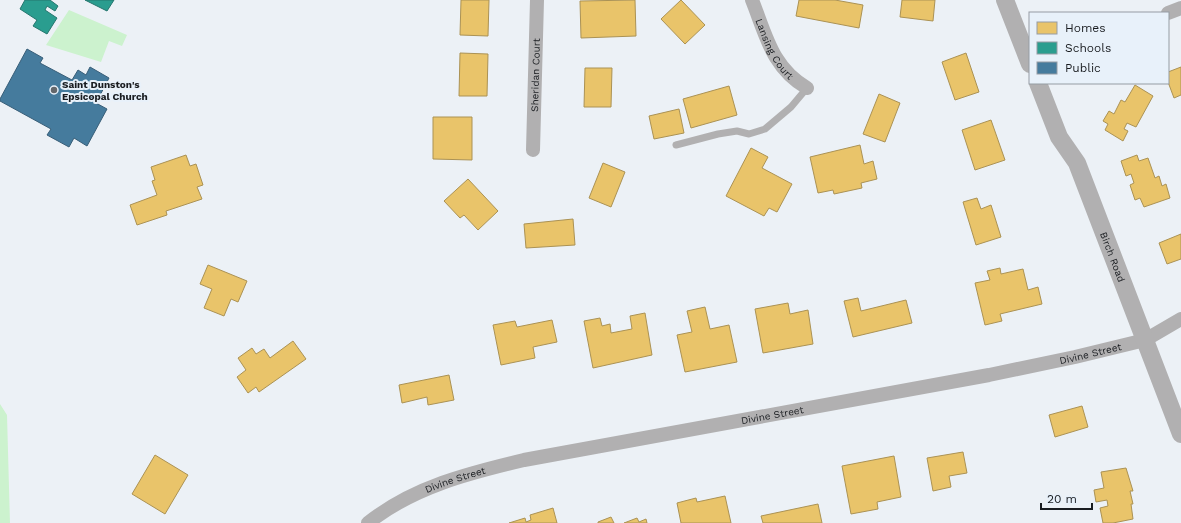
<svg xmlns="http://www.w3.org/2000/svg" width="1181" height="523" viewBox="0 0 1181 523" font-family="'Work Sans',sans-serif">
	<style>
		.green { fill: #ccf2ce }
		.homes { fill: #e9c46a; stroke: #ab9254 }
		.schools { fill: #2a9d8f; stroke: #25766e }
		.public { fill: #457b9d; stroke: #385e78 }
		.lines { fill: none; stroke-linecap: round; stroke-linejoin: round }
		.service { stroke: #b1b0b1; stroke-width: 7 }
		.minor { stroke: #b1b0b1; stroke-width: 14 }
		.tertiary { stroke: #b1b0b1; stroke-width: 18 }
		.poi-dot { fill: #63676b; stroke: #e8f1fa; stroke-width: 1.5 }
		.labels { text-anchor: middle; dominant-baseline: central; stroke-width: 4; stroke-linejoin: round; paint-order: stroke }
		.street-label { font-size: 10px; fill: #191c20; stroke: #e8f1fa }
		.poi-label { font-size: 10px; font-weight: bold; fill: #191c20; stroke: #e8f1fa; text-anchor: start }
	</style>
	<rect width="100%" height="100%" fill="#ecf1f6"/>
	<path class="green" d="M 69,10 L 127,35 L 122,46 L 109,41 L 101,62 L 46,45 Z
		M 0,404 L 7,415 L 10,523 L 0,523 Z"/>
	<path class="homes" d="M 461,0 L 489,0 L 488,36 L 460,35 Z
		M 635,0 L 636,36 L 581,38 L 580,1 Z
		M 681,0 L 705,25 L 685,44 L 661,19 Z
		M 799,0 L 835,0 L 863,5 L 859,28 L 796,16 Z
		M 902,0 L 935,0 L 933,21 L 900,17 Z
		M 460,53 L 488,54 L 487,96 L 459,96 Z
		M 966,53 L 979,92 L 955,100 L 942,62 Z
		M 1181,67 L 1181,95 L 1174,98 L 1168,82 L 1168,72 Z
		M 585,68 L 612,68 L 611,107 L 584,107 Z
		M 1135,85 L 1153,96 L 1136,127 L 1127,123 L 1124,129 L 1128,131 L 1123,141 L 1105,130 L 1108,124 L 1103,121 L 1109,111 L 1114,114 L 1121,100 L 1125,102 Z
		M 729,86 L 737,115 L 691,128 L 683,99 Z
		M 879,94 L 900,103 L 885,142 L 863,134 Z
		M 679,109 L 684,133 L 654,139 L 649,116 Z
		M 433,117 L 472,117 L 472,160 L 433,159 Z
		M 991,120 L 1005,160 L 975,170 L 962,130 Z
		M 860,145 L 864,164 L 873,161 L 877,179 L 861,183 L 862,188 L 834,194 L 833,190 L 818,193 L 810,157 Z
		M 751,148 L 768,157 L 762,168 L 792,184 L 777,212 L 769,208 L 764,216 L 726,196 Z
		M 186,155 L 190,166 L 196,164 L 203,185 L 197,187 L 202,199 L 166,211 L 167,215 L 137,225 L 130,205 L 157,195 L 152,181 L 155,180 L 151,167 Z
		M 1137,155 L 1139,161 L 1148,158 L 1155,178 L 1159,176 L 1162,186 L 1166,184 L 1170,198 L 1144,207 L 1140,198 L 1135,200 L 1130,185 L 1134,183 L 1131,174 L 1126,176 L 1121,161 Z
		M 603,163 L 625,172 L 611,207 L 589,198 Z
		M 468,179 L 498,211 L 478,230 L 464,215 L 460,218 L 444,201 Z
		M 977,198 L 981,209 L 991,205 L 1001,237 L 976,245 L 963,202 Z
		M 573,219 L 575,245 L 526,248 L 524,224 Z
		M 1181,234 L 1181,259 L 1167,264 L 1159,243 Z
		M 208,265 L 247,281 L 238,302 L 231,299 L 224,316 L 204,308 L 212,289 L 200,284 Z
		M 1000,268 L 1001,274 L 1023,269 L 1028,290 L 1038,287 L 1042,304 L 1000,314 L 1002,321 L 985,325 L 975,283 L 990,280 L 987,271 Z
		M 858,298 L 861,311 L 906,300 L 912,323 L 853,337 L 844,301 Z
		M 788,303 L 790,314 L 808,310 L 813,344 L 763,353 L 755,309 Z
		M 705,307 L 710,329 L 729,325 L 737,362 L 685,372 L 677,335 L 692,332 L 687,311 Z
		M 645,313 L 652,355 L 593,368 L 584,321 L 600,318 L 602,326 L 610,324 L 611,333 L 632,329 L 630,316 Z
		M 552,320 L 557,342 L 533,347 L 535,358 L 501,365 L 493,325 L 515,321 L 517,327 Z
		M 293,341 L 306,359 L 259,392 L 256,387 L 248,393 L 237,377 L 246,370 L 238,358 L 252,348 L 256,354 L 264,349 L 270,358 Z
		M 449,375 L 454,400 L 428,405 L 427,397 L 402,403 L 399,385 Z
		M 1082,406 L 1088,427 L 1055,437 L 1049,415 Z
		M 963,452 L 967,473 L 949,476 L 951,487 L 933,491 L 927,458 Z
		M 155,455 L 188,475 L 165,514 L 132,494 Z
		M 894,456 L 901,497 L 877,502 L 878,509 L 851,514 L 842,466 Z
		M 1126,468 L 1133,491 L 1130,491 L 1133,504 L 1131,504 L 1133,519 L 1113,523 L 1103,523 L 1100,508 L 1108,506 L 1107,500 L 1096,502 L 1094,490 L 1104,488 L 1101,472 Z
		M 725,496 L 731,523 L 681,523 L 677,503 L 696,498 L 697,502 Z
		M 818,504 L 822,523 L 763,523 L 761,516 Z
		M 553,508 L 557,523 L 509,523 L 525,518 L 526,522 L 531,520 L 530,515 Z
		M 611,517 L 614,523 L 598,523 L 598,522 Z
		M 637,518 L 639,522 L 646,519 L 647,523 L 624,523 Z"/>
	<path class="schools" d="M 25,0 L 50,0 L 58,6 L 55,11 L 47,6 L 45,10 L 57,18 L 47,34 L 33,26 L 37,20 L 20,9 Z
		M 85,0 L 114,0 L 107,11 Z"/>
	<path class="public" d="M 27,49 L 43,58 L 40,63 L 72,80 L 78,70 L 86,75 L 90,67 L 109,78 L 96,103 L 107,109 L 87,146 L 74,138 L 69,147 L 47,135 L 51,129 L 0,101 L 0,99 Z"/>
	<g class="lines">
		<path class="service" d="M 676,145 L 718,134 L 737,131 L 749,134 L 765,129 L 791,107 L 807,88"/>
		<g class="minor">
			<path id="s1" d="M 752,0 C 766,35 772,68 807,88"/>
			<path d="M 1168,13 L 1181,8"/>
			<path id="s2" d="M 533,150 L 537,0"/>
			<path id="s3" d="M 368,523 C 413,487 469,473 524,460 L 989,375 L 1075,357 L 1145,340 L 1181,319"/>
		</g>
		<g class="tertiary">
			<path d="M 1005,0 L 1030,64"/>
			<path id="s4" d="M 1038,83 L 1059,137 L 1077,163 L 1181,434"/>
		</g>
	</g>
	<circle class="poi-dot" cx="54" cy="90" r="4"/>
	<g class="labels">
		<g class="street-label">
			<text stroke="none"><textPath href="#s1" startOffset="54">Lansing Court</textPath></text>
			<text stroke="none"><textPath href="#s2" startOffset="75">Sheridan Court</textPath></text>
			<text stroke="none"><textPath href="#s4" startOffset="190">Birch Road</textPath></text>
			<text stroke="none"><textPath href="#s3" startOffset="746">Divine Street</textPath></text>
			<text stroke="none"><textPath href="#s3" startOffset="422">Divine Street</textPath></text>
			<text stroke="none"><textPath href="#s3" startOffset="98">Divine Street</textPath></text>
		</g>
		<g class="poi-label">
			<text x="62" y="84">Saint Dunston's<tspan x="62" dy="12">Epsicopal Church</tspan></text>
		</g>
	</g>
	<rect x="1029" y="12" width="140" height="72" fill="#e8f1fa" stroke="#959ca3"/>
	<rect x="1037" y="22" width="20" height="12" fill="#e9c46a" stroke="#959ca3"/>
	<text x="1065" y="32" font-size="12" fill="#191c20">Homes</text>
	<rect x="1037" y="42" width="20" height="12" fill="#2a9d8f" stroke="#959ca3"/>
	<text x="1065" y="52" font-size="12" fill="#191c20">Schools</text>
	<rect x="1037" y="62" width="20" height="12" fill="#457b9d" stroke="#959ca3"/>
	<text x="1065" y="72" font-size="12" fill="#191c20">Public</text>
	<path d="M1041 503v6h51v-6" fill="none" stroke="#191c20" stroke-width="2"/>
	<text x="1047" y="503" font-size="12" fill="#191c20" stroke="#e8f1fa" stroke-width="3" paint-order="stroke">20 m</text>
</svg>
